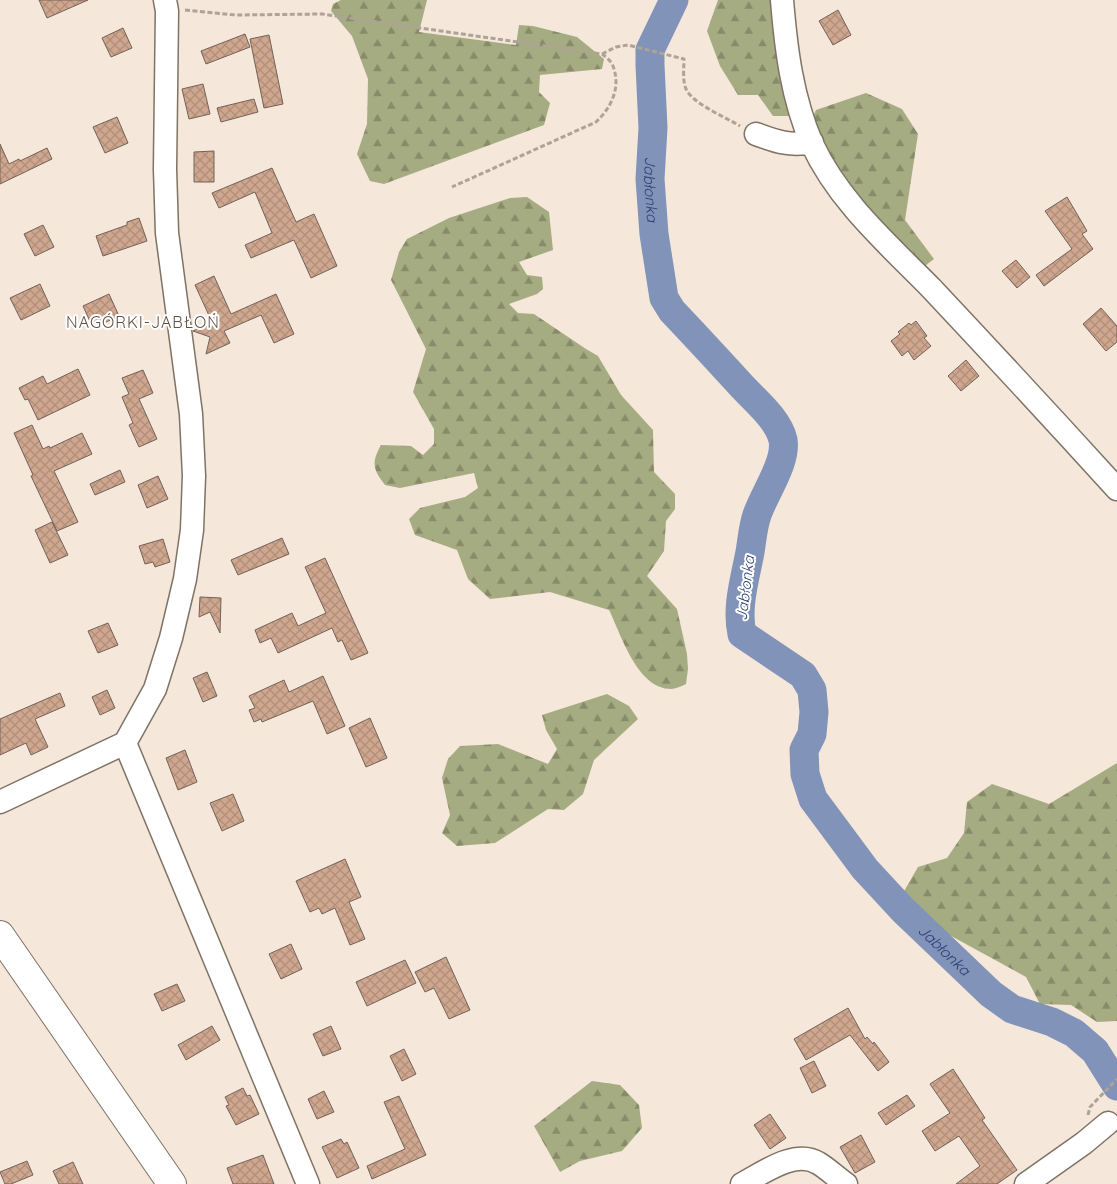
<svg xmlns="http://www.w3.org/2000/svg" width="1117" height="1184" viewBox="0 0 1117 1184" font-family="Quicksand,sans-serif">
	<style>
		.forest { fill: url(#forest-firs) }
		.lines { fill: none; stroke-linecap: round; stroke-linejoin: round }
		.river { stroke: #8193b8; stroke-width: 29 }
		.building { fill: url(#building-cross-hatch); stroke: #726259 }
		.minor-casing { stroke: #7f7366; stroke-width: 25 }
		.major-casing { stroke: #7f7366; stroke-width: 30 }
		.path { stroke: #aea398; stroke-width: 3; stroke-dasharray: 5 2.5; stroke-linecap: butt }
		.minor { stroke: #fff; stroke-width: 22 }
		.major { stroke: #fff; stroke-width: 28 }
		.labels { text-anchor: middle; dominant-baseline: central; stroke-width: 4; stroke-linejoin: round; paint-order: stroke }
		.water-label { font-size: 15px; font-style: italic; fill: #2a4172; stroke: #fff }
		.quarter-label { font-size: 16px; letter-spacing: 1px; fill: #5f5347; stroke: #fff }
	</style>
	<defs>
		<pattern id="forest-firs" width="22" height="20" patternUnits="userSpaceOnUse" patternTransform="scale(1.25)"><rect width="22" height="20" fill="#a6ac82"/><path d="M5 1l3.5 6h-7zM16 11l3.5 6h-7z" fill="#878b69"/></pattern>
		<pattern id="building-cross-hatch" width="8" height="8" patternUnits="userSpaceOnUse" patternTransform="scale(1.25)"><rect width="8" height="8" fill="#cfa68e"/><path d="M0 0l8 8M0 8l8-8" fill="none" stroke="#b18e7a"/></pattern>
	</defs>
	<rect width="100%" height="100%" fill="#f5e7d9"/>
	<path class="forest" d="M 341,0 L 427,0 L 419,32 L 516,45 L 519,25 L 533,26 L 577,37 L 604,59 L 602,69 L 540,75 L 539,92 L 550,103 L 544,125 L 384,184 L 370,181 L 357,154 L 367,124 L 368,79 L 352,36 L 331,11 L 333,4 Z
		M 718,0 L 773,0 L 791,116 L 773,116 L 758,95 L 738,95 L 720,66 L 707,31 Z
		M 866,93 L 902,109 L 918,134 L 905,220 L 934,259 L 921,269 L 870,222 L 809,125 L 816,110 Z
		M 527,197 L 549,212 L 553,250 L 519,262 L 527,275 L 542,277 L 543,289 L 537,294 L 509,304 L 518,313 L 534,314 L 586,349 L 598,356 L 621,395 L 653,430 L 654,472 L 675,494 L 675,509 L 666,521 L 664,551 L 647,576 L 677,609 L 687,654 L 688,669 L 686,684 C 681,686 676,689 671,689 C 637,689 621,634 609,610 L 550,592 L 490,599 L 468,579 L 457,550 L 415,535 L 409,519 L 420,508 L 465,497 L 478,488 L 474,473 L 400,488 L 385,485 C 373,469 371,463 381,445 L 411,446 L 423,455 L 434,444 L 434,429 L 413,392 L 426,349 L 391,280 L 399,252 L 407,239 L 449,218 L 510,198 Z
		M 607,694 L 629,706 L 638,719 L 594,760 L 583,794 L 564,810 L 548,809 L 495,843 L 457,846 L 442,833 L 450,815 L 442,778 L 448,759 L 460,746 L 498,744 L 548,764 L 557,749 L 546,730 L 542,715 Z
		M 1117,763 L 1117,1021 L 1097,1022 L 1071,1005 L 1040,1004 L 1026,977 L 942,931 L 903,893 L 918,867 L 947,858 L 964,833 L 967,802 L 992,784 L 1049,804 Z
		M 592,1081 L 620,1085 L 639,1105 L 642,1128 L 622,1151 L 580,1161 L 560,1172 L 534,1126 Z"/>
	<g class="lines">
		<path class="river" id="s1" d="M 674,0 L 650,50 L 650,65 L 653,128 L 650,179 L 654,234 L 664,298 L 672,311 C 695,335 717,359 739,383 C 753,399 778,418 783,440 C 787,462 764,494 757,515 C 753,526 752,540 750,552 C 745,579 736,607 742,634 L 803,675 L 812,690 L 814,712 L 812,734 L 804,750 L 805,774 L 813,799 L 865,869 L 903,910 L 991,994 L 1012,1009 L 1052,1022 L 1074,1033 L 1095,1051 L 1117,1086"/>
	</g>
	<path class="building" d="M 39,0 L 88,0 L 47,18 Z
		M 838,10 L 851,35 L 833,45 L 819,21 Z
		M 123,28 L 132,48 L 111,57 L 102,38 Z
		M 245,34 L 250,47 L 206,64 L 201,51 Z
		M 269,35 L 283,104 L 264,108 L 250,39 Z
		M 203,84 L 210,114 L 189,119 L 182,89 Z
		M 254,99 L 258,112 L 221,122 L 217,108 Z
		M 117,117 L 128,143 L 105,153 L 93,127 Z
		M 0,144 L 9,164 L 19,159 L 20,161 L 47,148 L 52,159 L 0,184 Z
		M 214,151 L 214,182 L 194,182 L 194,152 Z
		M 272,168 L 296,222 L 314,214 L 337,266 L 311,278 L 294,240 L 251,258 L 245,245 L 272,233 L 255,192 L 219,208 L 212,193 Z
		M 1067,197 L 1087,231 L 1082,234 L 1093,249 L 1044,286 L 1036,275 L 1072,249 L 1045,211 Z
		M 139,218 L 147,241 L 103,256 L 96,236 L 127,225 L 127,222 Z
		M 43,225 L 54,247 L 35,256 L 24,234 Z
		M 1016,260 L 1030,277 L 1017,288 L 1002,271 Z
		M 214,276 L 231,314 L 276,294 L 294,334 L 274,343 L 261,315 L 224,331 L 230,343 L 206,354 L 210,337 L 193,331 L 212,322 L 195,285 Z
		M 40,284 L 50,306 L 21,320 L 10,298 Z
		M 109,294 L 119,316 L 93,328 L 83,306 Z
		M 1101,308 L 1117,326 L 1117,342 L 1106,351 L 1083,324 Z
		M 916,321 L 927,336 L 924,338 L 931,346 L 914,360 L 908,351 L 902,356 L 891,341 L 900,334 L 898,332 L 909,323 L 911,325 Z
		M 966,360 L 979,376 L 961,391 L 948,376 Z
		M 78,369 L 90,395 L 38,420 L 28,399 L 25,400 L 19,388 L 43,376 L 47,384 Z
		M 143,370 L 153,393 L 139,399 L 157,439 L 139,447 L 129,425 L 133,423 L 122,397 L 129,394 L 122,378 Z
		M 32,425 L 43,449 L 49,446 L 50,448 L 82,433 L 92,454 L 54,471 L 78,522 L 57,531 L 31,476 L 33,475 L 14,433 Z
		M 120,470 L 125,482 L 95,495 L 90,484 Z
		M 158,476 L 168,499 L 147,508 L 138,485 Z
		M 52,522 L 68,555 L 50,563 L 35,530 Z
		M 282,538 L 289,554 L 238,575 L 231,560 Z
		M 163,539 L 170,562 L 155,567 L 153,562 L 145,564 L 139,546 Z
		M 325,558 L 368,653 L 351,660 L 342,640 L 338,642 L 332,628 L 278,653 L 271,638 L 260,643 L 255,630 L 292,613 L 298,626 L 326,613 L 305,567 Z
		M 200,597 L 221,598 L 220,633 L 210,612 L 199,617 Z
		M 108,623 L 118,645 L 98,653 L 88,631 Z
		M 207,672 L 217,696 L 203,702 L 193,678 Z
		M 323,676 L 345,726 L 327,734 L 313,701 L 262,722 L 261,719 L 254,722 L 249,710 L 255,708 L 249,696 L 284,680 L 289,692 Z
		M 107,690 L 115,708 L 100,715 L 92,697 Z
		M 60,693 L 65,706 L 35,719 L 48,747 L 31,755 L 26,743 L 0,755 L 0,719 Z
		M 370,718 L 387,758 L 366,767 L 349,728 Z
		M 185,750 L 197,782 L 178,790 L 166,758 Z
		M 233,794 L 244,821 L 222,831 L 210,803 Z
		M 345,859 L 361,897 L 349,902 L 365,939 L 350,945 L 335,908 L 322,914 L 319,908 L 310,912 L 296,881 Z
		M 291,944 L 302,969 L 281,979 L 269,954 Z
		M 446,957 L 470,1010 L 449,1019 L 434,988 L 425,992 L 415,972 Z
		M 405,960 L 416,983 L 367,1006 L 356,982 Z
		M 177,984 L 185,1001 L 162,1011 L 154,994 Z
		M 848,1008 L 865,1039 L 867,1037 L 873,1044 L 874,1042 L 889,1062 L 878,1071 L 850,1035 L 806,1060 L 794,1039 Z
		M 212,1026 L 220,1040 L 186,1060 L 178,1045 Z
		M 331,1026 L 341,1049 L 323,1056 L 313,1034 Z
		M 404,1049 L 416,1074 L 402,1081 L 390,1056 Z
		M 814,1061 L 826,1086 L 812,1093 L 800,1068 Z
		M 953,1069 L 985,1118 L 982,1120 L 1017,1170 L 997,1184 L 956,1184 L 980,1166 L 959,1136 L 935,1151 L 922,1131 L 950,1113 L 930,1084 Z
		M 243,1088 L 247,1096 L 250,1095 L 259,1114 L 236,1125 L 226,1106 L 229,1105 L 225,1097 Z
		M 324,1091 L 334,1112 L 317,1119 L 308,1099 Z
		M 907,1095 L 915,1106 L 886,1125 L 878,1113 Z
		M 399,1096 L 426,1155 L 372,1179 L 367,1166 L 405,1149 L 384,1102 Z
		M 770,1114 L 786,1138 L 770,1149 L 754,1125 Z
		M 861,1135 L 875,1162 L 855,1173 L 840,1147 Z
		M 341,1139 L 344,1144 L 347,1142 L 359,1168 L 337,1178 L 322,1147 Z
		M 263,1155 L 274,1184 L 233,1184 L 227,1168 Z
		M 27,1161 L 33,1175 L 11,1184 L 5,1184 L 0,1172 Z
		M 73,1162 L 83,1184 L 59,1184 L 53,1171 Z"/>
	<g class="lines">
		<g class="minor-casing">
			<path id="minor" d="M 782,0 C 786,49 792,98 812,144 C 839,202 888,244 932,289 C 994,355 1056,422 1117,489
				M 756,134 C 775,141 791,147 812,142
				M 125,743 L 308,1184
				M 0,802 L 125,743 L 155,689 L 171,638 L 185,579 L 192,530 L 194,476 L 191,414 L 167,233 L 165,169 L 167,11 L 165,0
				M 742,1184 C 763,1173 795,1149 818,1163 C 827,1168 836,1177 846,1184
				M 1026,1184 L 1084,1143 L 1108,1123"/>
		</g>
		<g class="major-casing">
			<path id="major" d="M 0,935 L 172,1184"/>
		</g>
		<path class="path" d="M 185,10 L 236,15 L 322,14 L 602,54 C 606,57 611,61 613,66 C 621,87 612,107 596,122 L 452,187
			M 602,54 L 616,47 L 628,45 L 684,59 C 684,69 682,82 687,91 C 696,105 725,117 740,126
			M 1088,1115 L 1090,1107 L 1117,1079"/>
		<use href="#minor" class="minor"/>
		<use href="#major" class="major"/>
	</g>
	<g class="labels">
		<g class="water-label">
			<text stroke="none"><textPath href="#s1" startOffset="195">Jabłonka</textPath></text>
			<text transform="translate(745 588) rotate(-83)">Jabłonka</text>
			<text stroke="none"><textPath href="#s1" startOffset="1096">Jabłonka</textPath></text>
		</g>
		<g class="quarter-label">
			<text x="143" y="322">NAGÓRKI-JABŁOŃ</text>
		</g>
	</g>
</svg>
